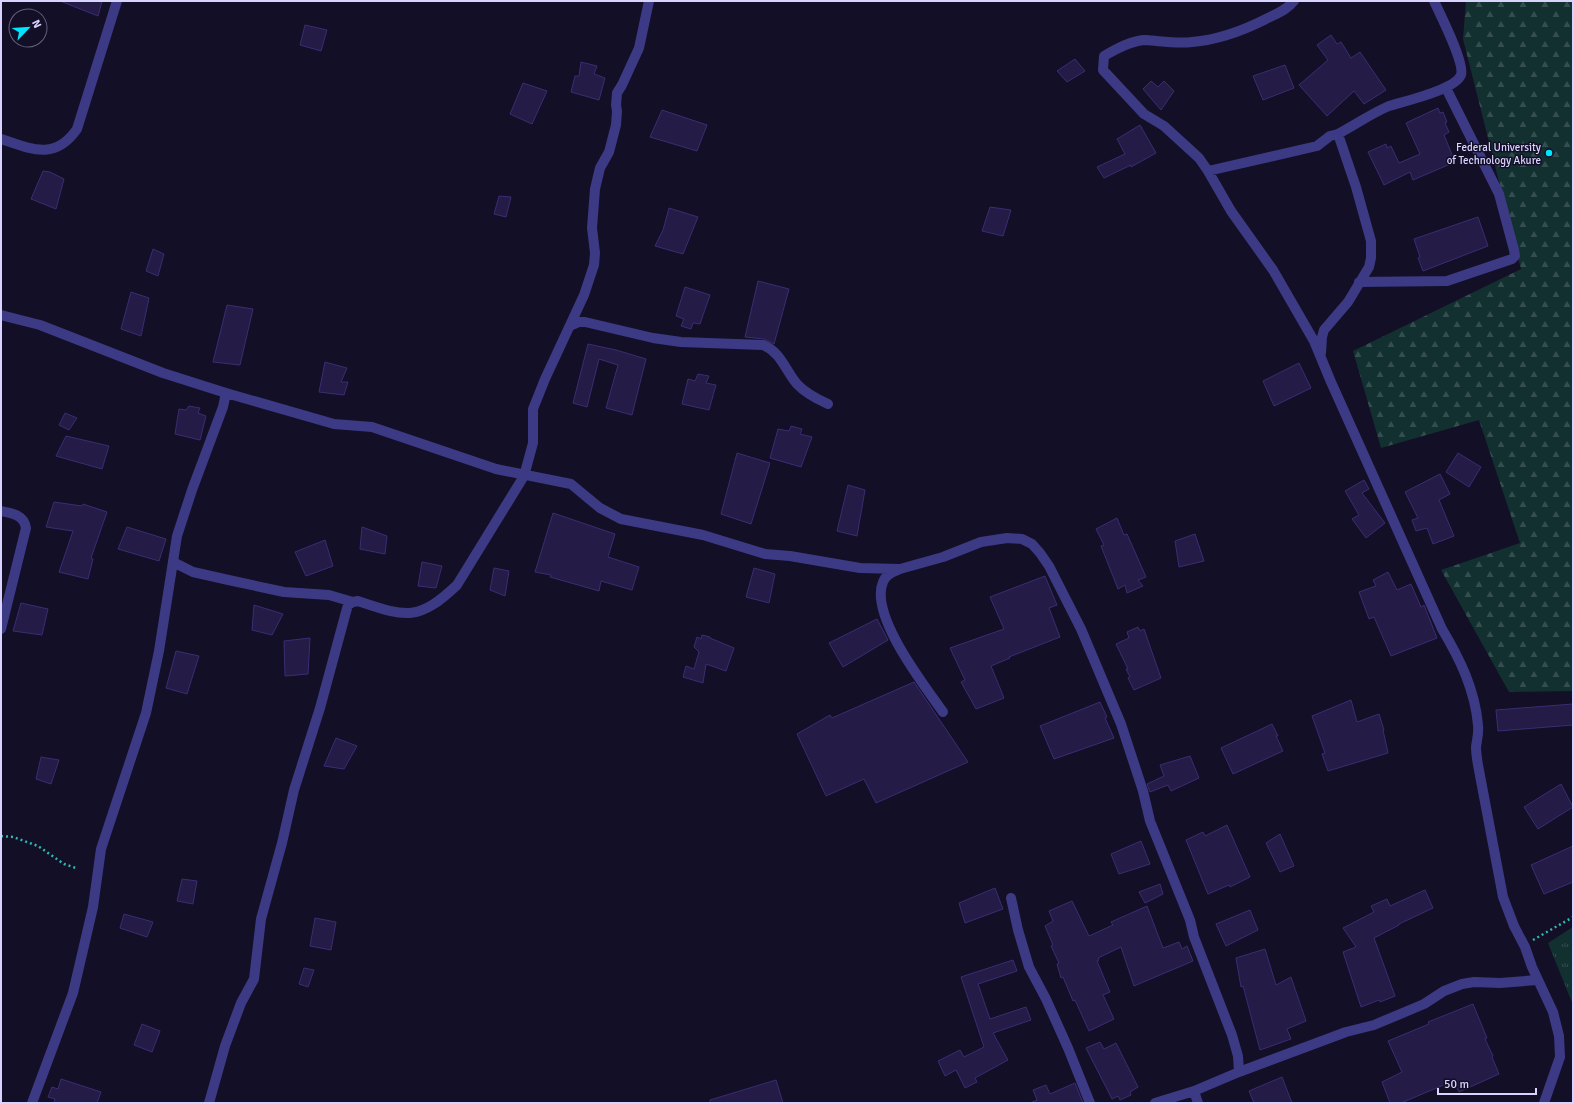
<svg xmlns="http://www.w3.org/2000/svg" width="1574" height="1104" viewBox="0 0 1574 1104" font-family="Signika,sans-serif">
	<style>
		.grass { fill: url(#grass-tufts) }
		.forest { fill: url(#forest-firs) }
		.building { fill: #241b47; stroke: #3b2d73 }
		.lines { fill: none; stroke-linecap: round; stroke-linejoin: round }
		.path { stroke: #2fb8b0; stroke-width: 2.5; stroke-dasharray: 2 3; stroke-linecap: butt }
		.street { stroke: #3d3a85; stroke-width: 10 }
		.poi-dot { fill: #00e5ff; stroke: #130f26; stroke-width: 1.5 }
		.labels { text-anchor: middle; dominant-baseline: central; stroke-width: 3; stroke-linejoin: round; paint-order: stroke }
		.poi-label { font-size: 11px; fill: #d9d4ff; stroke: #130f26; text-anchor: end }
	</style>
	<defs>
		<pattern id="grass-tufts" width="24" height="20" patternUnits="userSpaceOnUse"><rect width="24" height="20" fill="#12302f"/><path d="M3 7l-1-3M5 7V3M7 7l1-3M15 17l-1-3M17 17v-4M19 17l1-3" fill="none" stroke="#344d4e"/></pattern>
		<pattern id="forest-firs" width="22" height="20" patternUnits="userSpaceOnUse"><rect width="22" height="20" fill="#12302f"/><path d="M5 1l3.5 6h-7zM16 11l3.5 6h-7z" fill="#344d4e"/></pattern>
	</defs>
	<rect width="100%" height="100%" fill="#130f26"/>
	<path class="grass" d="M 1573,927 L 1573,1005 L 1548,943 Z"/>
	<path class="forest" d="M 1466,1 L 1573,1 L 1573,691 L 1509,692 L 1441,570 L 1520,543 L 1479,420 L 1381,448 L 1353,351 L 1521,269 L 1463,39 Z"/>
	<path class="building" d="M 60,1 L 102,1 L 98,16 Z
		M 305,25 L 327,30 L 321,51 L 300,45 Z
		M 1331,35 L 1337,44 L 1341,42 L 1351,58 L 1360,52 L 1386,90 L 1364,104 L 1354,91 L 1327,116 L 1299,85 L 1328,60 L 1317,45 Z
		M 1075,59 L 1085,71 L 1067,82 L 1057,71 Z
		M 581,62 L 597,66 L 594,74 L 605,78 L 599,100 L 571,92 L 575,76 L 579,76 Z
		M 1285,65 L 1294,88 L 1263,100 L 1253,76 Z
		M 1151,81 L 1158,87 L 1164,81 L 1174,91 L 1161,110 L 1143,89 Z
		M 523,83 L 547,91 L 532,124 L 510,114 Z
		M 1438,108 L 1440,113 L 1443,112 L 1447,122 L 1445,123 L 1449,132 L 1444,135 L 1455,162 L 1413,180 L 1410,172 L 1384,185 L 1368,152 L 1386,144 L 1387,148 L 1391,146 L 1399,163 L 1420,154 L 1406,123 Z
		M 662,110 L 707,125 L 697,151 L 650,137 Z
		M 1140,125 L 1156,153 L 1131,167 L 1131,165 L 1104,178 L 1097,167 L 1125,154 L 1117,139 Z
		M 43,171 L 50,172 L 64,179 L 56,209 L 31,199 Z
		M 499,196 L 511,197 L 506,217 L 494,214 Z
		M 990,207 L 1011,210 L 1003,236 L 982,231 Z
		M 669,208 L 698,217 L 683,254 L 655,246 L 663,230 Z
		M 1478,217 L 1488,246 L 1423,271 L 1418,258 L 1420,257 L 1414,239 Z
		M 153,249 L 164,254 L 158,276 L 146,271 Z
		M 758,281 L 789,289 L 774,344 L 764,339 L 745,337 Z
		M 685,287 L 710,295 L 700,324 L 693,323 L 691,329 L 681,326 L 684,319 L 676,316 Z
		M 131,292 L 149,298 L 141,336 L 121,329 Z
		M 227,305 L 253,309 L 240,365 L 213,362 Z
		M 588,344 L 616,350 L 646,359 L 632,415 L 606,408 L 618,365 L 599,359 L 587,407 L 573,403 Z
		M 325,362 L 347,368 L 341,382 L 348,382 L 344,395 L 319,392 Z
		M 1299,363 L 1311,388 L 1274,406 L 1263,381 Z
		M 698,374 L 709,376 L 706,383 L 716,385 L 709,410 L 682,404 L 688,379 L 695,381 Z
		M 189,406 L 200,408 L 198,413 L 206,416 L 200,440 L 175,434 L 179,409 L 186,410 Z
		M 65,413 L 77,418 L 69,430 L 59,425 Z
		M 791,426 L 802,429 L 800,434 L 812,437 L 801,467 L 770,458 L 778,429 L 789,431 Z
		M 66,436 L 109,446 L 102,469 L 56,456 Z
		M 737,453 L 770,463 L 751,524 L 721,514 Z
		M 1458,453 L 1481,467 L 1469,487 L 1446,472 Z
		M 1440,474 L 1450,494 L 1439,500 L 1454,536 L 1433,544 L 1427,528 L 1416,531 L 1412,520 L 1418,518 L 1405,492 Z
		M 1364,480 L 1369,489 L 1362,493 L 1385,523 L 1366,538 L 1352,519 L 1359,515 L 1345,491 Z
		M 848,485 L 865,490 L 857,536 L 837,531 Z
		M 54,502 L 82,506 L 83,504 L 107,512 L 91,558 L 93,559 L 88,579 L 59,572 L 73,531 L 46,527 Z
		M 553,513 L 615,534 L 608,557 L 639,567 L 632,590 L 601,581 L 599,591 L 550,577 L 551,575 L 535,572 Z
		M 1117,518 L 1124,535 L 1127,534 L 1146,577 L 1138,580 L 1143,586 L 1127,593 L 1125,585 L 1118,589 L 1101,546 L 1104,545 L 1096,529 Z
		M 127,527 L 166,539 L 159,561 L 118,549 Z
		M 362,527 L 387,536 L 385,554 L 360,549 Z
		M 1195,534 L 1204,561 L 1179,567 L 1175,541 Z
		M 325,540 L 333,566 L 306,576 L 295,552 Z
		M 422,562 L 442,566 L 436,588 L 418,586 Z
		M 494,568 L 509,571 L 505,596 L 490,590 Z
		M 754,568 L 775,574 L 769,603 L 746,597 Z
		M 1388,572 L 1397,590 L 1411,584 L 1421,607 L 1424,605 L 1437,638 L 1391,656 L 1374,617 L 1369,619 L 1359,592 L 1376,586 L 1373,580 Z
		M 1045,576 L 1057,605 L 1049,608 L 1060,637 L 1009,657 L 1010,658 L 991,666 L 1004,698 L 976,709 L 961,682 L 965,680 L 950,648 L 1004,629 L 990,597 Z
		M 21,603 L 48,609 L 42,635 L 13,631 Z
		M 254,605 L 283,614 L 272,635 L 252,630 Z
		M 877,619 L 888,640 L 843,667 L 829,643 Z
		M 1138,627 L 1140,631 L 1144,629 L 1161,678 L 1134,690 L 1128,678 L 1130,677 L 1126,669 L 1128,669 L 1116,644 L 1129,638 L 1127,632 Z
		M 702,635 L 710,637 L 710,638 L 734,648 L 726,671 L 706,664 L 703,683 L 683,677 L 686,666 L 694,669 L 699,652 L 694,647 L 697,637 L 701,639 Z
		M 310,638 L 308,674 L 285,676 L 284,641 Z
		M 176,651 L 199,656 L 187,694 L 166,688 Z
		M 914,682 L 968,762 L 876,803 L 864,779 L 826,796 L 797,734 L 830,715 L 832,718 Z
		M 1351,700 L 1357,722 L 1379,714 L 1384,730 L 1383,730 L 1388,753 L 1328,771 L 1322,754 L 1325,753 L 1312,716 Z
		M 1100,702 L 1107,717 L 1105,718 L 1114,738 L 1054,759 L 1040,726 Z
		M 1573,704 L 1573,725 L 1498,731 L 1496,710 Z
		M 1272,724 L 1278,736 L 1276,736 L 1283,751 L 1233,774 L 1221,748 Z
		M 336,738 L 357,746 L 344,769 L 324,766 Z
		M 1190,756 L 1199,778 L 1171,791 L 1168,785 L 1150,792 L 1147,784 L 1164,776 L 1160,765 Z
		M 41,757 L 59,760 L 51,784 L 36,779 Z
		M 1561,784 L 1573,807 L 1538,829 L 1524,807 Z
		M 1227,825 L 1250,877 L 1230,887 L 1229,885 L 1208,894 L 1186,840 L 1203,832 L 1205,836 Z
		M 1280,834 L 1294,866 L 1280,872 L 1266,843 Z
		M 1141,841 L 1150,864 L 1119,874 L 1111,854 Z
		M 1573,846 L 1573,882 L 1544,894 L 1531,865 Z
		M 182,879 L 197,881 L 193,904 L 177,901 Z
		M 1160,884 L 1163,894 L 1145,903 L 1139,892 Z
		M 995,888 L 1003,909 L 965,923 L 959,903 Z
		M 1425,890 L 1433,908 L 1399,924 L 1399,925 L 1374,938 L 1395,996 L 1380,1002 L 1379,1000 L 1361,1007 L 1343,952 L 1356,947 L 1343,928 L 1374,912 L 1371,906 L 1387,899 L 1390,906 Z
		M 1072,901 L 1089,936 L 1113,925 L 1111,922 L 1147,906 L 1163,948 L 1179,942 L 1182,949 L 1187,946 L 1193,961 L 1134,986 L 1121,947 L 1098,958 L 1099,960 L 1097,961 L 1110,992 L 1103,995 L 1114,1019 L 1089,1031 L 1075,1000 L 1073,1001 L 1063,977 L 1061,978 L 1057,964 L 1059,963 L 1051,946 L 1053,945 L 1045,926 L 1053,921 L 1049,911 Z
		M 1250,910 L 1258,930 L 1226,946 L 1216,924 Z
		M 124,914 L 153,922 L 147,937 L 120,928 Z
		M 315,918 L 336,922 L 331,950 L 310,946 Z
		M 1265,949 L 1276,985 L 1291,977 L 1306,1021 L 1287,1029 L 1291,1039 L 1260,1050 L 1243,986 L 1241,987 L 1236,958 Z
		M 1013,960 L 1017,971 L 978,984 L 990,1019 L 1026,1007 L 1031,1020 L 993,1033 L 1008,1060 L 975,1078 L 977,1082 L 965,1088 L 956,1070 L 945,1076 L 938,1061 L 960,1050 L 964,1057 L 984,1047 L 961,977 Z
		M 304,968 L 314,970 L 308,987 L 299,984 Z
		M 1473,1004 L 1487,1038 L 1485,1039 L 1493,1056 L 1492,1057 L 1499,1074 L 1459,1092 L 1453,1081 L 1401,1103 L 1390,1103 L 1382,1082 L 1402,1072 L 1388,1041 L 1429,1024 L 1428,1022 Z
		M 142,1024 L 160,1031 L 152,1052 L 134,1045 Z
		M 1100,1042 L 1104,1049 L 1116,1043 L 1138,1087 L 1130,1092 L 1131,1095 L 1120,1100 L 1118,1096 L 1112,1099 L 1086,1048 Z
		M 1282,1077 L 1292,1103 L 1254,1103 L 1249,1091 Z
		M 61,1079 L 101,1092 L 97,1103 L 54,1103 L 55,1099 L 48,1097 L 52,1087 L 58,1089 Z
		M 776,1080 L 783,1103 L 710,1103 L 710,1100 Z
		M 1075,1083 L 1083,1103 L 1030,1103 L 1037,1100 L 1033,1090 L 1046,1085 L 1050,1094 Z"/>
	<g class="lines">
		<path class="path" d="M 1,836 L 13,837 L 38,846 L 64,864 L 76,868
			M 1533,940 L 1573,917"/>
		<path class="street" d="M 1294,1 C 1286,11 1275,14 1264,20 C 1242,31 1216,40 1192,42 C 1176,44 1161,41 1146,40 C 1132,40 1116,49 1104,56 L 1103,70 L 1144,114 L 1164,126 L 1199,158 L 1208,171 L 1231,211 L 1273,270 L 1314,341 L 1331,382 L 1442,629 C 1460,659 1475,690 1478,725 C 1479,733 1477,739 1476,747 C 1476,752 1477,759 1478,765 L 1503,897 L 1514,926 L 1525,947 L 1532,967 L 1553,1012 L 1559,1036 L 1560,1057 L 1544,1103
			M 1,139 C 31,149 55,161 77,129 L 117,1
			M 1208,171 L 1317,146 L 1330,136 L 1338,134 C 1355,125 1372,113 1389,106 C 1405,101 1455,90 1461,75 C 1465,63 1440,14 1434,1
			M 1359,282 L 1447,281 L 1512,259 L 1515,256 L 1514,250 L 1499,194 L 1446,88
			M 1,315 L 40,325 L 163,373 L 226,393 L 334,424 L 372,427 L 496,469 L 571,484 L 600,508 L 621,519 L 703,535 L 765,554 L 790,556 L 860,568 L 900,569 L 943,557 L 981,542 L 1007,538 L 1022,539 L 1032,544 L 1040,553 L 1049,566 L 1081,629 L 1121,724 L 1143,791 L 1150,821 L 1190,920 L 1194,937 L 1232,1035 L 1238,1056 L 1239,1072
			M 570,326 L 579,322 L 585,322 L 653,338 L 681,342 L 763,345 C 781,352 785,370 797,384 C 805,393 817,399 828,404
			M 1321,353 L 1322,337 L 1324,330 L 1348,302 L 1369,267 L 1371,258 L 1371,241 L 1356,187 L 1338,134
			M 1,511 C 12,513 24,515 26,528 L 1,629
			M 173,562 L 193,572 L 233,581 L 284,592 L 329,595 L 353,602 L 358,601 C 406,617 418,622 457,585 L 524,476 L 533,443 L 533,409 L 545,379 L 584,295 L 594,265 L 595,253 L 592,228 L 595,189 L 600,168 L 609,152 L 616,125 L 617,111 L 616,105 L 617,93 L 622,85 L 639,48 L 649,1
			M 900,569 C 893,572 886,574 883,582 C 869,615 924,685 943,712
			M 1011,898 L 1018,930 L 1029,967 L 1046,999 L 1068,1048 L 1090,1103
			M 1194,1091 L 1198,1103
			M 32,1103 L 73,993 L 93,907 L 101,849 L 146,713 L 159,651 L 177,536 L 192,490 L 223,407 L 226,393
			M 209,1103 L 225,1046 L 241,1003 L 254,979 L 261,919 L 282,843 L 294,790 L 320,708 L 346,612 L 348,605 L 353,602
			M 1155,1103 L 1194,1091 L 1239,1072 L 1346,1032 L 1374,1025 L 1424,1004 L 1444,991 L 1462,984 L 1474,982 L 1500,983 L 1537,980"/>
	</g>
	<circle class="poi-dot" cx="1549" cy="153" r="4"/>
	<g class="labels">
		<g class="poi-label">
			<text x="1541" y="147">Federal University<tspan x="1541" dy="13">of Technology Akure</tspan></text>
		</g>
	</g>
	<rect width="1574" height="1104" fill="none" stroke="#d9d4ff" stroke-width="4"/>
	<g transform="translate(28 28) rotate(65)"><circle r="19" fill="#130f26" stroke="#625e7d"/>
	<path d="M0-3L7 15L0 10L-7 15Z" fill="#00e5ff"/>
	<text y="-6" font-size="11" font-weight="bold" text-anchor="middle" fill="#d9d4ff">N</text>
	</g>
	<path d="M1438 1088v6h98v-6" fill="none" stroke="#d9d4ff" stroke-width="2"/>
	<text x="1444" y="1088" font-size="12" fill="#d9d4ff" stroke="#130f26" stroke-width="3" paint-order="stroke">50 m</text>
</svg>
